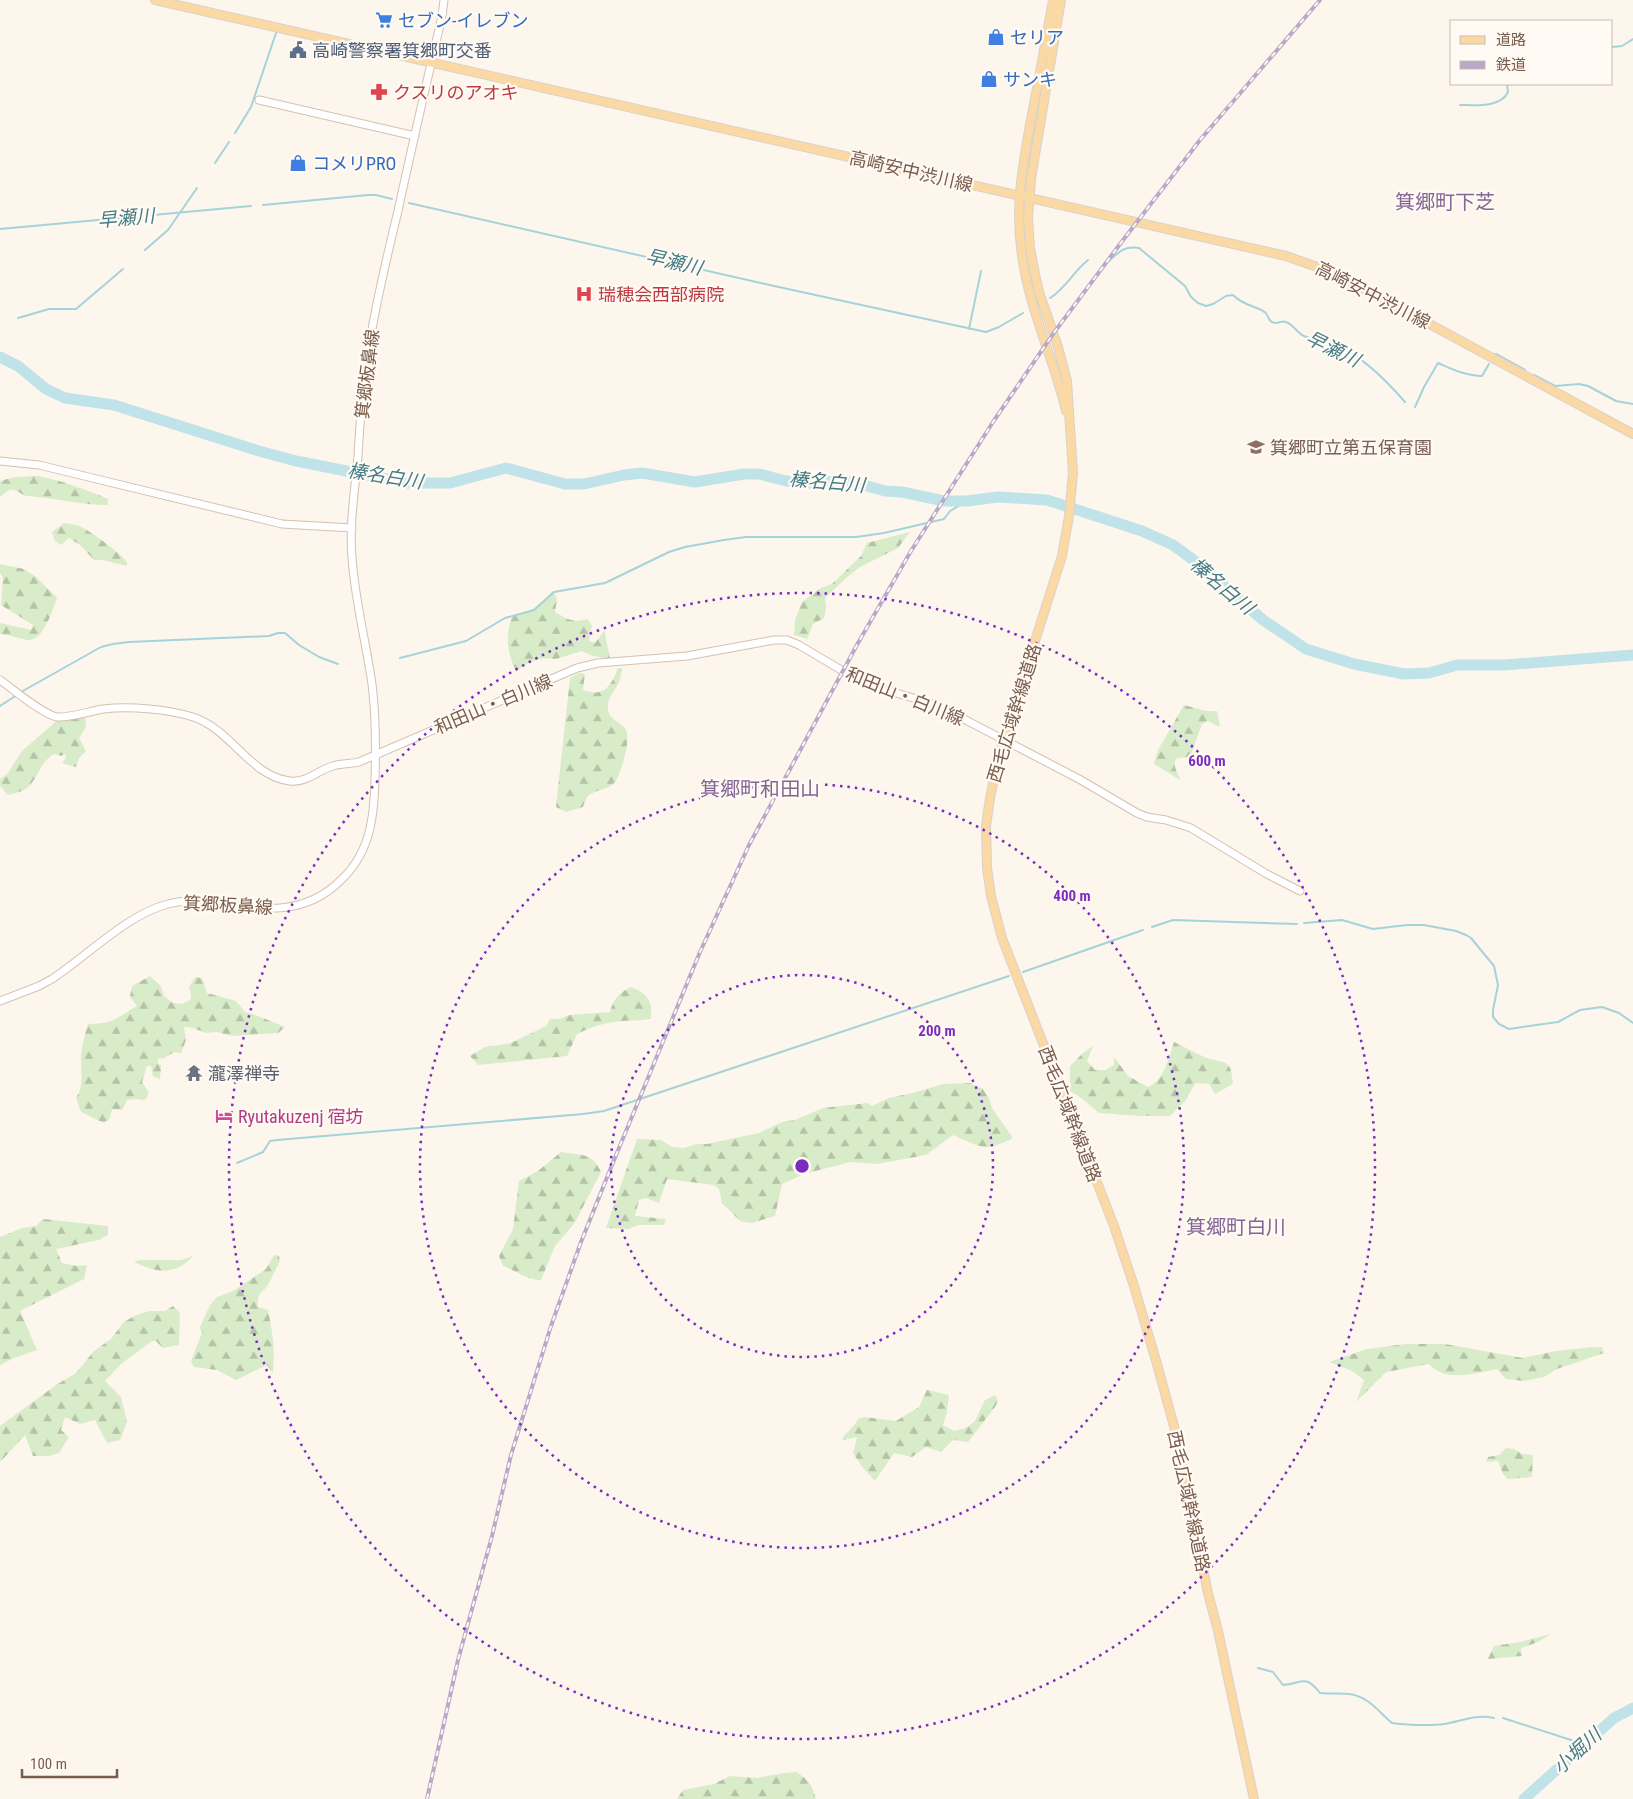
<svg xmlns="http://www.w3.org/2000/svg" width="1633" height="1799" viewBox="0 0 1633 1799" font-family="'Roboto Condensed','Noto Sans JP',sans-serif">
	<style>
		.forest { fill: url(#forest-firs) }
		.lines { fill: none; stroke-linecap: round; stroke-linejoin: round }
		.stream { stroke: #a5d3da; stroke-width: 2 }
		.river { stroke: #bfe3e8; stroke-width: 11 }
		.secondary-casing { stroke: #d6c0b0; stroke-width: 9 }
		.primary-casing { stroke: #dad1cd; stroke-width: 10 }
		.secondary { stroke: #fff; stroke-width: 7 }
		.primary { stroke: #fbd9a5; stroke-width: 8 }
		.rail-casing { stroke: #b9a8c9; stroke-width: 4 }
		.rail { stroke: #fffaf3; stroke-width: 2; stroke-dasharray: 5.5; stroke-linecap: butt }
		.ring { fill: none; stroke: #7b2cbf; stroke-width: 2.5; stroke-dasharray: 2.5 5 }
		.labels { text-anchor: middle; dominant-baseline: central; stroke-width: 4.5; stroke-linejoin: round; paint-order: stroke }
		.shop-label { font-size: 18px; fill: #366cbe; stroke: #fffaf3; text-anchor: start }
		.service-label { font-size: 18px; fill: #4e5e75; stroke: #fffaf3; text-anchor: start }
		.health-label { font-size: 18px; fill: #be3a42; stroke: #fffaf3; text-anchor: start }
		.street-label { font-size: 18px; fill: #7a5c4d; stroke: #fffaf3 }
		.education-label { font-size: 18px; fill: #785e54; stroke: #fffaf3; text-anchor: start }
		.worship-label { font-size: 18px; fill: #5b616d; stroke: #fffaf3; text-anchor: start }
		.hotel-label { font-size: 18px; fill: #b23c85; stroke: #fffaf3; text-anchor: start }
		.water-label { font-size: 19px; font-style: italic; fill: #437c86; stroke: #fffaf3 }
		.quarter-label { font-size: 20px; fill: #846695; stroke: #fffaf3 }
		.centre { fill: #7b2cbf; stroke: #fffaf3; stroke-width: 2.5 }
		.ring-label { font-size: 15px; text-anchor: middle; font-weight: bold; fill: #7b2cbf; stroke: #fffaf3; stroke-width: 4.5; stroke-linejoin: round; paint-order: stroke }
	</style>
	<defs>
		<pattern id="forest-firs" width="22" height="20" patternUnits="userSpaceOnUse" patternTransform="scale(1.25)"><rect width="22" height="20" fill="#d8ecc9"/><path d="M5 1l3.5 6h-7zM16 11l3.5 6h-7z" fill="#b4c2a5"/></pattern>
	</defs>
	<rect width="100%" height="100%" fill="#fdf6ec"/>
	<path class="forest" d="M 38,476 C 63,481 85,489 108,499 L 108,505 C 81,505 54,498 27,496 C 21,495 16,488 9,490 C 6,491 3,495 0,497 L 0,481 L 15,477 Z
		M 64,523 C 68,524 72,524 76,525 C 89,529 118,551 127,562 L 127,566 C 115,564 106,559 94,560 L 80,545 L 69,538 L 61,545 L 55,541 L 52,532 Z
		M 910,532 L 898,548 L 860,567 L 846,578 L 825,598 L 826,608 L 824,618 L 813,624 L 807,639 L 794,635 L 795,620 L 802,602 L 821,588 L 832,584 L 861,556 L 867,543 Z
		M 0,564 L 24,569 L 36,577 L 57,598 C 52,610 44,642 27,640 C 18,638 9,635 0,634 L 0,623 L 31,630 L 33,625 L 1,605 L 3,578 L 0,573 Z
		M 553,591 L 557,599 L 555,612 C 569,620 573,623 588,619 L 592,626 L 589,641 L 595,643 L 605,630 C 605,641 609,648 610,659 L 593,656 L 582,651 L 556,659 L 543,658 L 530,662 L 516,671 C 507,652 505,637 512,617 L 534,609 Z
		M 618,668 L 622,668 C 621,674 620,681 617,686 C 612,694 606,701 608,711 C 610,720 622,722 626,730 C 631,741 621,773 615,782 C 608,791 595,789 588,796 C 586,799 584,803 583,807 L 566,812 L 556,807 L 570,678 L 579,673 L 585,674 L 583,690 C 604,698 611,686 618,668 Z
		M 1184,705 L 1206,711 L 1217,711 L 1220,727 L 1208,721 L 1202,724 L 1191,755 L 1189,757 L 1177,758 C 1171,765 1178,772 1180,780 L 1154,764 L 1158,750 Z
		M 85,716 L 86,727 L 79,738 L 86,751 L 79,758 L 76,767 L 62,763 L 66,758 L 65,754 L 61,756 L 55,754 C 40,760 39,778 27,788 C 22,792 14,793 8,795 L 0,786 L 0,779 L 8,773 L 22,751 L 60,718 Z
		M 150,976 L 161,986 L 164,996 L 173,1003 L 182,1004 L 190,1000 L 191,995 L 189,987 L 195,977 L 202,978 L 207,993 L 236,1001 L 245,1012 L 253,1014 L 285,1027 L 278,1033 L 232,1036 L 217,1032 L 206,1033 L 190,1027 L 184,1027 L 186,1040 L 181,1053 L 174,1052 L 164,1058 L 158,1059 L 158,1064 L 161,1065 L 160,1079 L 153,1076 L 151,1066 L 147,1066 L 142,1082 L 149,1093 L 145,1100 L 135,1099 L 127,1100 L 122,1110 L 112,1109 L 110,1118 L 104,1123 L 81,1112 L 76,1097 C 85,1088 80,1066 81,1055 C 82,1045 85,1034 88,1024 C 114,1024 116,1018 137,1006 L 130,997 L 132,986 Z
		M 631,987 C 646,992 655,1003 650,1019 C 640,1021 632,1020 622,1021 C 606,1022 591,1027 577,1034 L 567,1056 L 478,1065 L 470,1056 L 485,1047 L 511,1043 L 546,1026 L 550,1019 L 559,1019 L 570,1015 L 610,1012 C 613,999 620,992 631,987 Z
		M 1174,1042 C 1185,1047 1196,1054 1207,1058 C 1227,1064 1231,1059 1233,1084 L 1215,1094 L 1209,1084 L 1195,1083 L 1186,1100 L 1170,1116 L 1141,1116 L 1099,1113 L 1080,1097 L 1070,1091 L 1070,1066 L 1083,1053 L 1093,1046 L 1087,1061 L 1095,1070 L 1105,1070 L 1114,1065 L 1114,1057 L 1128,1076 L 1148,1087 C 1164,1081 1169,1057 1174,1042 Z
		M 970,1083 L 983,1089 L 989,1098 L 992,1108 L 1013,1138 C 984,1153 981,1147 953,1135 L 926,1155 L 877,1164 L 850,1162 L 804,1174 L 782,1184 L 775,1216 L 752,1223 L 740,1221 L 722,1203 L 719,1189 L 714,1185 L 667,1179 L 659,1203 L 646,1198 L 639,1200 L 635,1216 L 666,1219 L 664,1225 L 638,1225 L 629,1229 L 606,1228 L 637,1139 L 661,1140 L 672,1147 L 684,1148 L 697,1144 L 707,1144 L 759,1133 L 782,1122 L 795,1120 L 823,1108 L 868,1103 L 872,1106 L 889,1098 L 913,1093 L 943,1084 Z
		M 561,1152 C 581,1156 591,1151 601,1172 L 574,1224 L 555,1246 L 541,1280 C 527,1280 517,1271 503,1266 L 499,1256 L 513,1229 L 519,1181 L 538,1171 Z
		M 43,1219 L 108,1226 L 108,1235 L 99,1240 L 56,1249 L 62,1263 L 77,1266 L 87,1265 L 84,1279 L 20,1311 L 37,1350 L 14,1358 L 0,1365 L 0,1237 L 22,1228 L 36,1226 Z
		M 274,1255 L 279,1256 L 280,1261 C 276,1268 273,1276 269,1283 C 263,1294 257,1290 258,1307 L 268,1310 C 273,1334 275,1348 273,1373 L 267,1365 L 236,1380 L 217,1370 L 194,1367 L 191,1361 L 202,1333 L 200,1327 L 210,1305 L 217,1297 L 233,1291 L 266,1269 Z
		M 193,1256 C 175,1276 157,1273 134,1262 L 140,1260 L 181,1260 Z
		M 173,1306 L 180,1313 L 179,1345 L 163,1348 L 156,1341 L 152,1341 L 121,1364 L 105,1381 L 121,1397 L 127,1422 L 120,1440 L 107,1443 L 95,1420 L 80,1424 L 65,1417 L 61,1430 L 69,1437 L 59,1453 L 49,1456 L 33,1456 L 25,1435 L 0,1462 L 0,1426 L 56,1385 L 76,1373 L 94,1351 L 111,1339 L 124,1322 L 136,1315 L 150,1311 L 165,1311 Z
		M 1406,1344 L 1445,1344 L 1523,1358 L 1556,1351 L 1593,1347 L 1602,1347 L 1604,1353 L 1557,1369 L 1544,1377 L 1524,1381 L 1506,1379 L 1497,1369 C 1475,1373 1446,1383 1429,1364 L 1386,1372 L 1356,1402 L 1364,1380 L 1352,1371 L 1329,1362 L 1367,1349 Z
		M 927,1390 L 949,1395 L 947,1412 L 943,1425 L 954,1431 L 966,1428 L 975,1421 L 985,1400 L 995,1395 L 998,1401 L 995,1407 L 968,1442 L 953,1440 L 941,1452 L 926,1447 L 912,1457 L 894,1453 L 875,1481 L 863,1468 L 853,1453 L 857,1437 L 843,1440 L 843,1437 L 855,1424 L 858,1419 L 864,1417 L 896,1421 L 919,1407 Z
		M 1506,1448 L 1514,1449 L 1522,1454 L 1533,1455 L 1532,1477 L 1508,1479 L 1503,1474 L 1498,1461 L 1486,1462 L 1488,1457 L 1499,1455 Z
		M 1551,1634 L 1538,1642 L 1521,1648 L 1522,1656 L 1488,1659 L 1494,1646 L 1520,1642 Z
		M 796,1772 C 809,1780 812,1785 816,1799 L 677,1799 L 683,1790 L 714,1784 L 730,1776 L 757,1778 L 784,1773 Z"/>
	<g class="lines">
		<path class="stream" d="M 1612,47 L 1622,46 L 1633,39
			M 1460,105 C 1474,105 1501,108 1508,92 L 1507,84
			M 235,133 L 251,107 L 276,33
			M 215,163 L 229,142
			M 409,203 L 774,286 L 986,332 L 999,327 L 1023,313
			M 263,205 L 368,195 L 376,195 L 392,199
			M 0,229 L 251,206
			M 145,250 L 168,230 L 197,188
			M 1109,261 C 1120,251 1124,246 1139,248 L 1185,286 L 1191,297 L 1198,303 L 1206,306 L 1213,304 L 1226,296 L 1233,295 C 1243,306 1258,306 1266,313 C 1268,316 1269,321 1272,322 C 1276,325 1282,320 1286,322 C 1294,325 1297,333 1304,336 C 1314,340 1324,341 1334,344 C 1361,355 1386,380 1405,402
			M 1050,298 C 1065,289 1073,272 1088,260
			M 18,318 L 49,309 L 76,309 L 123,269
			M 969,329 L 981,271
			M 1494,355 L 1496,354 L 1525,370
			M 1534,375 L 1555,386 L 1579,384 L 1588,386 L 1616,401 L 1633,404
			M 1415,407 L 1424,387 L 1438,363 C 1452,369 1466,376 1482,376 L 1489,364
			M 400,658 L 466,641 L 505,618 L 534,610 L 554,592 L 605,583 L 669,552 L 685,547 L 724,540 L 746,537 L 856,537 L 884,533 L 944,519 L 950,511 L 967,501
			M 21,692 L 101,647 L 113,644 L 129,642 L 269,636 L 278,633 L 285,633 L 299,645 L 319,657 L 338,664
			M 0,706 L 17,695
			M 1304,923 L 1342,920 L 1373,929 L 1407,925 L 1424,925 L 1456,931 L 1466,935 L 1471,938 L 1494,966 L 1498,985 L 1493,1010 L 1493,1017 L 1499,1024 L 1509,1029 L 1558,1022 L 1580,1010 L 1602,1007 L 1619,1013 L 1633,1023
			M 1152,927 L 1173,920 L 1297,924
			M 1023,972 L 1143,930
			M 237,1163 L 263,1152 L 270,1141 L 277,1140 L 583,1114 L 604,1111 L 1009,976
			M 1258,1668 L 1273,1672 L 1283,1685 C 1304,1683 1305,1674 1320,1693 C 1330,1694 1339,1693 1349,1694 C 1368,1696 1379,1712 1392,1723 C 1406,1725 1430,1726 1444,1724 C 1462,1721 1475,1714 1494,1718
			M 1503,1718 L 1577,1742 L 1583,1746"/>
		<path class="river" d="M 0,357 L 18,366 L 46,389 L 65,398 L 114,405 L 259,451 L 296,461 L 407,483 L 450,483 L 506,468 L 565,484 L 584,484 L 624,475 L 642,473 L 695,482 L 744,474 L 759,474 L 786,481 L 809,483 L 839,481 L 853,482 L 885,491 L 902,492 L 944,501 L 967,501 L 998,497 L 1047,500 L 1142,531 L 1173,545 L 1199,564 L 1263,620 L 1306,649 L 1354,664 L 1404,674 L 1429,673 L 1457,665 L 1504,665 L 1633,655
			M 1524,1799 L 1614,1718 L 1633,1708"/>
		<g class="secondary-casing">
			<path id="secondary" d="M 259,100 L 415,136
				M 0,461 L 39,465 L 282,524 L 352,528
				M 0,680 C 13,689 42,714 57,717 C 68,718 91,711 103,709 C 130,706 167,709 193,717 C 231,729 251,777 290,781 C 307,783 318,770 333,766 C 342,763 351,764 359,762 L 577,668 L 598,663 L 687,656 L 774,640 L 787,640 L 799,645 L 853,677 L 869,685 L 937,705 L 1079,779 L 1137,813 L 1147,817 L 1166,820 L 1191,828 L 1265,873 L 1300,891
				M 0,1001 L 39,986 L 52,979 C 87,956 128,914 168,904 C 186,899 204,901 222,904 C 267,910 306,915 341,880 C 370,853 374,818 375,780 C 376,748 376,716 372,684 C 366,642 355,601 352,558 C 349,525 355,489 358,456 C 360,420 363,383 369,347 C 376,302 387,256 398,211 C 412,146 427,81 442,16 L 444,0"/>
		</g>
		<g class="primary-casing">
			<path id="primary" d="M 155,0 L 1286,256 L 1337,274 L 1633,434
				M 1053,0 C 1046,40 1039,79 1031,119 C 1022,170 1014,210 1023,262 C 1031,313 1054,360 1066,411
				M 1061,0 L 1031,179 L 1028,218 L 1030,248 L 1035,274 L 1039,292 L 1058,347 L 1067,381 L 1073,473 L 1069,516 L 1062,556 L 1000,751 L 990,798 L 986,826 L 987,868 L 991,896 L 1002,938 L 1114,1226 L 1134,1286 L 1157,1364 L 1175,1430 L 1208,1593 L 1218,1631 L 1254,1799"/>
		</g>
		<use href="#secondary" class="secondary"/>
		<use href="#primary" class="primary"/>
		<g class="rail-casing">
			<path id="rail" d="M 427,1799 L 458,1660 L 492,1536 L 511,1455 L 551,1326 L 581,1242 L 612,1165 L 700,952 L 749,845 L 858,643 L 911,551 L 993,422 L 1053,334 L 1117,248 L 1200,140 L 1320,0"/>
		</g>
		<use href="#rail" class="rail"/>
	</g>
	<g class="ring">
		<circle cx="802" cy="1166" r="191"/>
		<circle cx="802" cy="1166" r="382"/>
		<circle cx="802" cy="1166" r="573"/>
	</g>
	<defs>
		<g id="supermarket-bare" transform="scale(1.35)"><path d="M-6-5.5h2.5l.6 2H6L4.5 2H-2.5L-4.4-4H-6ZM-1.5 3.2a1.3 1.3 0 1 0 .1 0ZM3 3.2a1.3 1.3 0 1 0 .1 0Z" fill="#3f7fe0" stroke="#fffaf3" stroke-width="2.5" paint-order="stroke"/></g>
		<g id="shop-bare" transform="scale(1.35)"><path d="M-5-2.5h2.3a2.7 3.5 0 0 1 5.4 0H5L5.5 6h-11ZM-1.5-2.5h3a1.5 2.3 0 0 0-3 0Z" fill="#3f7fe0" stroke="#fffaf3" stroke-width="2.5" paint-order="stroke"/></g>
		<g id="civic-bare" transform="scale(1.35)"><path d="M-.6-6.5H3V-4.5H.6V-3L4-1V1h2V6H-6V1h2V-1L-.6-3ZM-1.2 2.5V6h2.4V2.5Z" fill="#5c6f8a" stroke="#fffaf3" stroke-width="2.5" paint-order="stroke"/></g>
		<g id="pharmacy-bare" transform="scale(1.35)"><path d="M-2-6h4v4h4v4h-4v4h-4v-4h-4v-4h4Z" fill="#e0444e" stroke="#fffaf3" stroke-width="2.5" paint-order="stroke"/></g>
		<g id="hospital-bare" transform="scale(1.35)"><path d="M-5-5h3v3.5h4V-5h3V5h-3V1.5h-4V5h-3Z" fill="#e0444e" stroke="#fffaf3" stroke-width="2.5" paint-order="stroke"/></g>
		<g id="school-bare" transform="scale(1.35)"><path d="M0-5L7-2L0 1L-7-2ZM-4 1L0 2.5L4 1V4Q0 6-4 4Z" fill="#8d6e63" stroke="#fffaf3" stroke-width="2.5" paint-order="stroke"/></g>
		<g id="temple-bare" transform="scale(1.35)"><path d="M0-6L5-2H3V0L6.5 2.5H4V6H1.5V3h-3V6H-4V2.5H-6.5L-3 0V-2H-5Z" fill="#6b7280" stroke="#fffaf3" stroke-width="2.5" paint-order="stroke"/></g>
		<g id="hotel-bare" transform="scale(1.35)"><path d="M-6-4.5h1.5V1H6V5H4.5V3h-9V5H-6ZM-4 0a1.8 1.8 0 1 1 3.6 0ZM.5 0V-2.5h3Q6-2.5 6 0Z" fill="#d1479c" stroke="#fffaf3" stroke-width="2.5" paint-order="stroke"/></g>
	</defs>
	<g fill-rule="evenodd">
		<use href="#supermarket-bare" x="384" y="20"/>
		<use href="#shop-bare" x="996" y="37"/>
		<use href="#civic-bare" x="298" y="50"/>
		<use href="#shop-bare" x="989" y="79"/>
		<use href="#pharmacy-bare" x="379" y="92"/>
		<use href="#shop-bare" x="298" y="163"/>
		<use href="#hospital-bare" x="584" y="294"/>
		<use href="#school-bare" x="1256" y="447"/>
		<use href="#temple-bare" x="194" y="1073"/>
		<use href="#hotel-bare" x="224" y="1116"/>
	</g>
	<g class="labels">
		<g class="shop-label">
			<text x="398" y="20">セブン-イレブン</text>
			<text x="1010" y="37">セリア</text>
			<text x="1003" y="79">サンキ</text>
			<text x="312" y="163">コメリPRO</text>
		</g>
		<g class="service-label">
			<text x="312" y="50">高崎警察署箕郷町交番</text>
		</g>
		<g class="health-label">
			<text x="393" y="92">クスリのアオキ</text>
			<text x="598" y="294">瑞穂会西部病院</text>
		</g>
		<g class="street-label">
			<text transform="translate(911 171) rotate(13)">高崎安中渋川線</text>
			<text transform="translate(1373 295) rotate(27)">高崎安中渋川線</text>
			<text transform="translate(367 374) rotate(-83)">箕郷板鼻線</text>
			<text transform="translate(905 696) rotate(22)">和田山・白川線</text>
			<text transform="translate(493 704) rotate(-23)">和田山・白川線</text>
			<text transform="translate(1014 713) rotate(-73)">西毛広域幹線道路</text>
			<text transform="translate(228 905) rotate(3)">箕郷板鼻線</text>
			<text transform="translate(1070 1114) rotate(69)">西毛広域幹線道路</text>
			<text transform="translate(1189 1501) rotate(78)">西毛広域幹線道路</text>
		</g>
		<g class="education-label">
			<text x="1270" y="447">箕郷町立第五保育園</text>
		</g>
		<g class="worship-label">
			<text x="208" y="1073">瀧澤禅寺</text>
		</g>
		<g class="hotel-label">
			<text x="238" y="1116">Ryutakuzenj 宿坊</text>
		</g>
		<g class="water-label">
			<text transform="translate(126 218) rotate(-5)">早瀬川</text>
			<text transform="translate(674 262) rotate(13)">早瀬川</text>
			<text transform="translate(1333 349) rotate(26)">早瀬川</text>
			<text transform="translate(385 476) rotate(9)">榛名白川</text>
			<text transform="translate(827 482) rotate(5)">榛名白川</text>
			<text transform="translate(1222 586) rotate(40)">榛名白川</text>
			<text transform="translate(1577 1751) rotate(-42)">小堀川</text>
		</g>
		<g class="quarter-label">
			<text x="1445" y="202">箕郷町下芝</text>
			<text x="760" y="789">箕郷町和田山</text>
			<text x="1236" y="1227">箕郷町白川</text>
		</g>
	</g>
	<circle cx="802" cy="1166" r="8" class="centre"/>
	<g class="ring-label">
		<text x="1207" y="766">600 m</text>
		<text x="1072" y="901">400 m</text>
		<text x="937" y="1036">200 m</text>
	</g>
	<rect x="1450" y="20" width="162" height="65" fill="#fffaf3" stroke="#cabbb1"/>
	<rect x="1460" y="36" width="25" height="8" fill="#fbd9a5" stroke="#cabbb1"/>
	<text x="1496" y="45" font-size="15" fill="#7a5c4d">道路</text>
	<rect x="1460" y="61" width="25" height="8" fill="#b9a8c9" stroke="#cabbb1"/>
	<text x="1496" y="70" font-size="15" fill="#7a5c4d">鉄道</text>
	<path d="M22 1769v8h95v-8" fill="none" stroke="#7a5c4d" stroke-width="2.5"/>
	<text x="30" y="1769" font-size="15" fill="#7a5c4d" stroke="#fffaf3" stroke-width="4" paint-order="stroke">100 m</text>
</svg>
